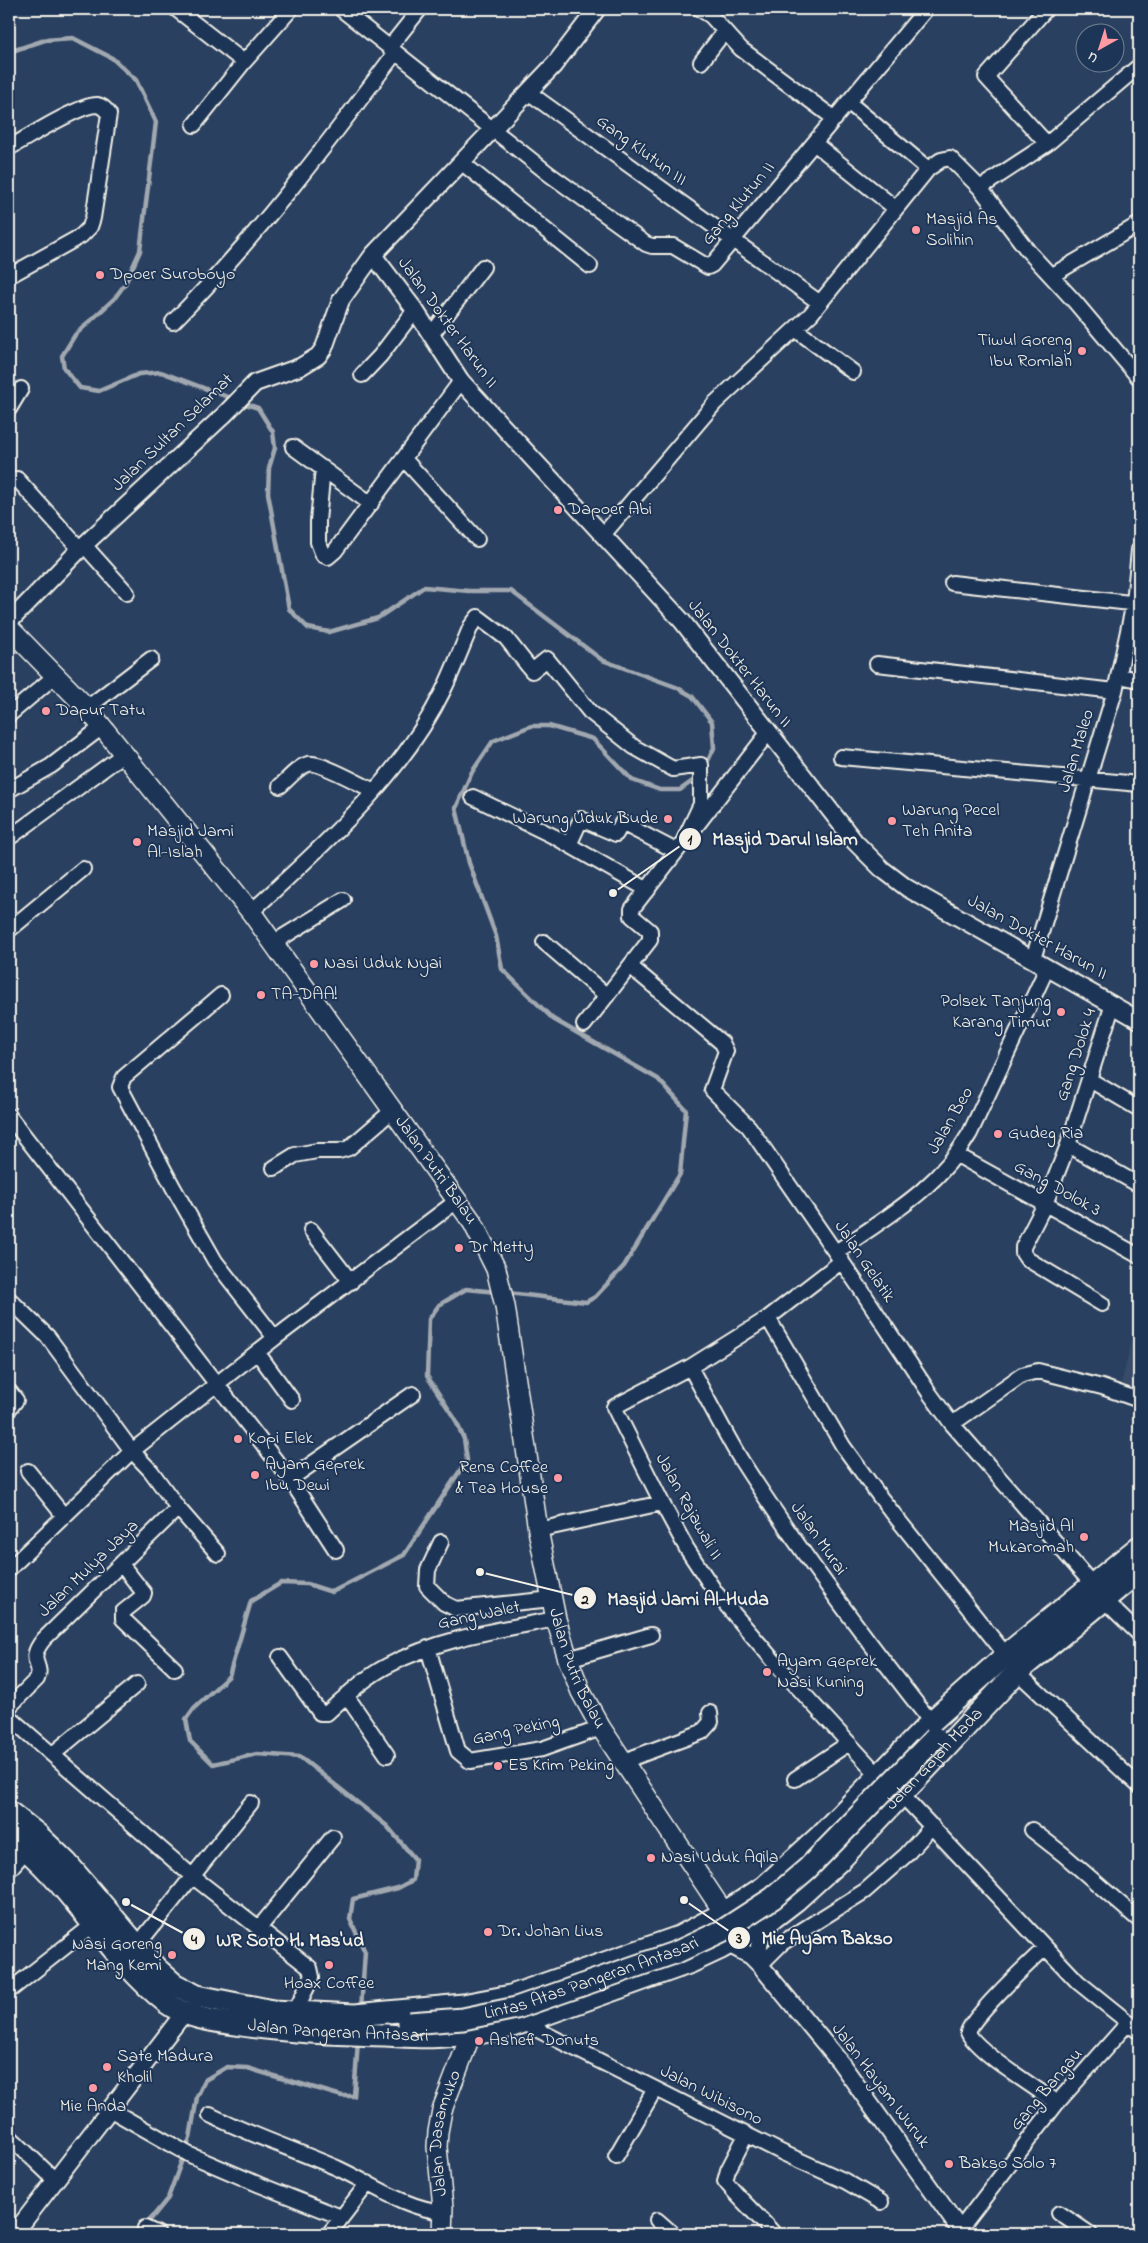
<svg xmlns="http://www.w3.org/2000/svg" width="1148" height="2243" viewBox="0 0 1148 2243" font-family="'Indie Flower',sans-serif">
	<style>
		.built { fill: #374c69 }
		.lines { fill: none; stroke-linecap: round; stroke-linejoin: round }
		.stream { stroke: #a1a8b0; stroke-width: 4.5 }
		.minor-casing { stroke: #f4f1e8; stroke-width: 18 }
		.tertiary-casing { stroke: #f4f1e8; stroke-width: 20 }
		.secondary-casing { stroke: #f4f1e8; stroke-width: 22 }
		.primary-casing { stroke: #f4f1e8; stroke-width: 25 }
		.minor { stroke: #1d3557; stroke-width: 14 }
		.tertiary { stroke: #1d3557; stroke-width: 16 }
		.secondary { stroke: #1d3557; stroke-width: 19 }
		.primary { stroke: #1d3557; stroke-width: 21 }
		.primary-bridge-casing { stroke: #f4f1e8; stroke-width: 25; stroke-linecap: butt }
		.primary-bridge { stroke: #1d3557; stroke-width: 21 }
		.poi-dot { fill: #ff9aa2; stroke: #1d3557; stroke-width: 2 }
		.labels { text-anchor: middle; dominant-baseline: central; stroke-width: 4; stroke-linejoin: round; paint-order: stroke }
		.street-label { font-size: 18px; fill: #f4f1e8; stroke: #1d3557 }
		.poi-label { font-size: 18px; fill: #f4f1e8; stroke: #1d3557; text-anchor: start }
		.leader { fill: none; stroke: #f4f1e8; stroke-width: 2 }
		.callout-dot { fill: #f4f1e8; stroke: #1d3557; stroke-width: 2 }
		.mark-label { font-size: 15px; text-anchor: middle; font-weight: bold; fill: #111 }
		.callout-label { font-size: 19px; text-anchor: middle; font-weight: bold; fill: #f4f1e8; stroke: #1d3557; stroke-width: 4; stroke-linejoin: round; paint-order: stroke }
	</style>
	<rect width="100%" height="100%" fill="#2a4060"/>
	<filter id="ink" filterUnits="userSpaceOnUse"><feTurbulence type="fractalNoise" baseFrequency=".02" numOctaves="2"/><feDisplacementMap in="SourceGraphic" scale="10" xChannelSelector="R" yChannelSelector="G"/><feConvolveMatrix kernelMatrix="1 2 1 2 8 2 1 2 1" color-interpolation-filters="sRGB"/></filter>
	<g filter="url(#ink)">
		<path class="built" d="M 1139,1324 L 1139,1391 L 1121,1385 L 1135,1327 Z"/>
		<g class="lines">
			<path class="stream" d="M 9,52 L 45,40 L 73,38 L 112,58 L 136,80 L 156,122 L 140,251 L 125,284 L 114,299 L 75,335 L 62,356 L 64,368 L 80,388 L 99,391 L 139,374 L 161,372 L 233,399
				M 240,402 L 258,408 L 273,432 L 275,448 L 269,468 L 268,493 L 289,609 L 308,628 L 329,632 L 378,618 L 424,587 L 469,591 L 511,591 L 602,660 L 676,687 L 692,696 L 712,722 L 714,748 L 705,767
				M 508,1293 L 586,1302 L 595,1297 L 624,1266 L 680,1174 L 686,1110 L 658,1079 L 553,1019 L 502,969 L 496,936 L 469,863 L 456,808 L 472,772 L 493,741 L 531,726 L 549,726 L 593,739 L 632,780 L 660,790 L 680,790 L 698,777
				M 361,2009 L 365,1952 L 350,1919 L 353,1899 L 398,1888 L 413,1880 L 415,1859 L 387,1826 L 300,1757 L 257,1754 L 213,1764 L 190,1741 L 186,1719 L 194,1708 L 229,1676 L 251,1601 L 281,1583 L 307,1584 L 332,1592 L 404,1555 L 467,1460 L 464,1439 L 455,1419 L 427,1376 L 429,1319 L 439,1305 L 466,1289 L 497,1292
				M 131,2234 L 146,2225 L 168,2198 L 190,2138 L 197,2097 L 205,2080 L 227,2067 L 247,2068 L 342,2096 L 354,2096 L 358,2041"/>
			<g class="minor-casing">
				<path id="minor" d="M 176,9 L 244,62
					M 341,9 L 549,174 L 646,244 L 652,246 L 673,246 L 708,267 L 712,265 L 926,9
					M 700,9 L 711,16 L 741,49 L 835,119
					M 1046,9 L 986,77 L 1047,144
					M 389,48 L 420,9
					M 701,62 L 724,32
					M 528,92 L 820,303
					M 848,102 L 928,169
					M 194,125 L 244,62 L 291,9
					M 814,143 L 895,208
					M 9,148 C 27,138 78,105 97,105 C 103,106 106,110 109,114 L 93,218 L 90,227 L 81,236 L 9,276
					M 461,162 L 590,266
					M 980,188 L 1047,144 L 1139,66
					M 1051,276 L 1139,224
					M 173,322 C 255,239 326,146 395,53
					M 795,329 L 853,372
					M 431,335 L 483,267
					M 362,375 L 380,356 L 415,310
					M 9,409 L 21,389
					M 293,447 L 371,504
					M 404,459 L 477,539
					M 323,468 L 318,521 L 318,542 L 323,555 L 328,557 L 335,551 L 461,381
					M 17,479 L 80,549
					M 603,535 L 715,403 L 811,314 L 928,169 L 941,160 L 950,158 L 980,188 L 1028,251 L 1075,302 L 1139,378
					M 84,545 L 127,593
					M 952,583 L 1139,604
					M 877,664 L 1115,691
					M 1119,676 L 1139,680
					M 87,708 L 151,659
					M 9,715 L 56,675
					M 841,757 L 1139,784
					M 280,786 C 288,779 298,767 308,764 C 319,761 362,785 374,791
					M 9,790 L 51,766 L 102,727
					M 473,797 L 555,837 L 648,890
					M 9,838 L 124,754
					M 569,845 L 581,819 L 616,834 L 622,823 L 676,851
					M 251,912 C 322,846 401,778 444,689 C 454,668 462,647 471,626 L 478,617 L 506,638 L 532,671 L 547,659 L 590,712 L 634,747 L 673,769 L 701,765 L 701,804 L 684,840
					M 9,930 L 83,869
					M 544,942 L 607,996
					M 273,943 L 343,900
					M 1033,959 L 1115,691 L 1134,603 L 1139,550
					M 630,966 L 722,1043 L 726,1051 L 712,1090 L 749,1127 L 860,1288 L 930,1394 L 952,1424 L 1093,1585
					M 221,995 L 124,1077 L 120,1087 L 173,1187 L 215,1261 L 275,1338
					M 584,1025 L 650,940 L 650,931 L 632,916 L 632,909 L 768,733
					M 1090,1080 L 1139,1109
					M 9,1116 L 290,1479 L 336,1550
					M 1068,1145 L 1139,1185
					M 957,1155 L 1139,1256
					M 274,1168 L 295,1155 L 317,1151 L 339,1151 L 349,1148 L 392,1111
					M 311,1230 L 351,1282
					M 836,1252 C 888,1216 938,1189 970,1133 L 1047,968
					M 842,1261 L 768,1318 L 690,1367 L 614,1407 L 662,1503 L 687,1549 L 716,1593 L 779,1667 L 879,1776
					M 9,1299 L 48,1337 L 132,1451 L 151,1471 L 178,1508 L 218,1554
					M 1102,1304 L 1027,1259 L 1023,1253 L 1023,1247 L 1045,1204 L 1068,1145 L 1113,1004
					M 768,1318 L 843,1446 L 880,1497 L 1006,1655
					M 257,1352 L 292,1400
					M 690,1367 C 707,1398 723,1430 741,1460 C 799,1551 864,1637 931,1722
					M 9,1391 L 16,1400 L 9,1409
					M 952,1424 L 1022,1375 L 1038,1371 L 1102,1387 L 1139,1400
					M 28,1471 L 64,1516
					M 290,1479 L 413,1394
					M 538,1530 L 662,1503
					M 441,1542 L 428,1570 L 427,1586 L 444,1603 L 456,1609 L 552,1599
					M 121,1564 L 144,1593 L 143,1596 L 123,1612 L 123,1619 L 175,1669
					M 9,1569 L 132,1451 L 275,1338 L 458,1200
					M 1104,1600 L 1139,1634
					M 428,1648 L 458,1751 L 470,1761 L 542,1749 L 601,1728
					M 280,1657 L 320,1713 L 327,1713 C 346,1696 364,1678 387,1666 C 440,1638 498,1630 556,1619
					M 568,1659 L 651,1635
					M 1017,1672 L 1139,1786
					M 346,1695 L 387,1755
					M 9,1707 L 37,1679 C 44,1663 25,1662 44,1639 L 178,1508
					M 9,1717 L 192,1876 L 310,1968 L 312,1977 L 294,2014
					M 53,1754 L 137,1684
					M 624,1761 L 702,1732 L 711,1722 L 710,1713
					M 795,1779 L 849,1743
					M 902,1795 L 1078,1982 L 1139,2031
					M 1032,1830 L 1064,1855 L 1139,1920
					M 9,1870 L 27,1849
					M 259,1928 L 333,1837
					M 136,1947 L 251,1803
					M 1045,1948 C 1030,1962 972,2017 968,2032 C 974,2050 1039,2090 1057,2103
					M 760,1965 L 782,1943 L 865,1891 L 906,1855 L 932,1826
					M 9,1991 L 94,1924
					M 524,2023 L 783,2153 L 845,2181 L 881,2202
					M 111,2110 L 190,2155 L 260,2185 L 341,2217
					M 210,2115 C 251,2135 295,2150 337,2168 C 372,2184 404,2208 443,2212
					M 746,2135 L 728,2170 L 725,2181 C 740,2200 759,2216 774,2234
					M 9,2136 L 55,2180
					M 616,2156 L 655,2089
					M 1059,2213 L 1090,2234
					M 657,2220 L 673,2234
					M 145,2228 L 158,2234
					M 960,2229 L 1057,2103 L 1128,2023
					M 329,2234 L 368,2183"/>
			</g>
			<g class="tertiary-casing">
				<path id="tertiary" d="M 373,255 L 415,310 L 461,381 L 682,621 L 855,842 L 882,869 L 907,888 L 1139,1020
					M 9,622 L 84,545 L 224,415 L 255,383 L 300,367 L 318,356 L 324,348 L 341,300 L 373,255 L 554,65 L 597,9
					M 728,1944 L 751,1956 L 760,1965 L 840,2062 L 963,2234
					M 760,1965 C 757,1947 759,1935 770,1920
					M 14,2234 L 184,2013"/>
			</g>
			<g class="secondary-casing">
				<g id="secondary">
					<path id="s1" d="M 9,628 L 87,708 L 251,912 L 473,1223 L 496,1269 L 505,1306 L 538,1530 L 556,1619 L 568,1659 L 581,1692 L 601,1728 L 724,1913"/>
					<path id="s2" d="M 442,2234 L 443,2207 L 437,2147 L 438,2132 L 442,2110 L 471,2034"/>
				</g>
			</g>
			<g class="primary-casing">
				<g id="primary">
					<path d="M 9,1812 L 37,1834 L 67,1863 L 156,1968 L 174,1984 L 197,1996 L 273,2011 L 355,2015 L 463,2005 L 511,1996 L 679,1937 L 724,1913 L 764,1887 L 819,1837 L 931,1722 L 1006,1655 L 1139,1547"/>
					<path id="s3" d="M 9,1836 C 72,1882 106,1955 167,2003 C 189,2019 215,2021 242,2025 C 289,2032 337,2034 385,2035 C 405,2036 425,2038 445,2036 C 468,2035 490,2032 512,2026 L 691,1962 L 721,1948 L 770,1920 L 796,1900 L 841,1859 L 1017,1672 L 1139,1571"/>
				</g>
			</g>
			<use href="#minor" class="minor"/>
			<use href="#tertiary" class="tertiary"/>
			<use href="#secondary" class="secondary"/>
			<use href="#primary" class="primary"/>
			<g class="primary-bridge-casing">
				<g id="primary-bridge">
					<path id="s4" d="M 409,2023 L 463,2019 L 516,2008 L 677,1952 L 722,1931 L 773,1898 L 807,1869 L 935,1738"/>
				</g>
			</g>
			<use href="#primary-bridge" class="primary-bridge"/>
		</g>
	</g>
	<g class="poi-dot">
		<circle cx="916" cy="230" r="5"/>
		<circle cx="100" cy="275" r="5"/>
		<circle cx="1082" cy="351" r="5"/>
		<circle cx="558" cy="510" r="5"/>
		<circle cx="46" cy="711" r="5"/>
		<circle cx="668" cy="819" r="5"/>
		<circle cx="892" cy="821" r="5"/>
		<circle cx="137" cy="842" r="5"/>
		<circle cx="314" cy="964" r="5"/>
		<circle cx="261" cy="995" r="5"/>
		<circle cx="1061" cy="1012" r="5"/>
		<circle cx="998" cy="1134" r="5"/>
		<circle cx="459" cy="1248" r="5"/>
		<circle cx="238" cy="1439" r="5"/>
		<circle cx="255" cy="1475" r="5"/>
		<circle cx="558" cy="1478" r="5"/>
		<circle cx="1084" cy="1537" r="5"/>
		<circle cx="767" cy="1672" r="5"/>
		<circle cx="498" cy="1766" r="5"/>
		<circle cx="651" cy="1858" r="5"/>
		<circle cx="488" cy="1932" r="5"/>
		<circle cx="172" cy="1955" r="5"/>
		<circle cx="329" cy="1965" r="5"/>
		<circle cx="479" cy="2041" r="5"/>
		<circle cx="107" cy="2067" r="5"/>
		<circle cx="93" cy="2088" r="5"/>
		<circle cx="949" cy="2164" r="5"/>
	</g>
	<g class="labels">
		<g class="street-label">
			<text transform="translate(641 151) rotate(36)">Gang Klutun III</text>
			<text transform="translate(739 204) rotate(-50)">Gang Klutun II</text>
			<text transform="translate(447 323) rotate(54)">Jalan Dokter Harun II</text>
			<text transform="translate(173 433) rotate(-44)">Jalan Sultan Selamat</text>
			<text transform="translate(739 664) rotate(52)">Jalan Dokter Harun II</text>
			<text transform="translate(1077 751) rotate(-73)">Jalan Maleo</text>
			<text transform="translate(1037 938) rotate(29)">Jalan Dokter Harun II</text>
			<text transform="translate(1077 1055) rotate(-72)">Gang Dolok 4</text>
			<text transform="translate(951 1121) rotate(-60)">Jalan Beo</text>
			<text stroke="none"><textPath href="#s1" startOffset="691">Jalan Putri Balau</textPath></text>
			<text transform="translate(1057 1189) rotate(29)">Gang Dolok 3</text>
			<text transform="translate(864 1262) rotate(56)">Jalan Gelatik</text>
			<text transform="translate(688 1507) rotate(61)">Jalan Rajawali II</text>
			<text transform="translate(818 1539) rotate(55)">Jalan Murai</text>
			<text transform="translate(89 1569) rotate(-44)">Jalan Mulya Jaya</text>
			<text transform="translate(479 1616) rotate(-12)">Gang Walet</text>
			<text stroke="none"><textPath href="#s1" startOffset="1216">Jalan Putri Balau</textPath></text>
			<text transform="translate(516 1731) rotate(-12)">Gang Peking</text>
			<text stroke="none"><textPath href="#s3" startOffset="1091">Jalan Gajah Mada</textPath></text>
			<text stroke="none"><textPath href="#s4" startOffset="189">Lintas Atas Pangeran Antasari</textPath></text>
			<text stroke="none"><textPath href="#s3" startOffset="406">Jalan Pangeran Antasari</textPath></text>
			<text transform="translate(880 2086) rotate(53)">Jalan Hayam Wuruk</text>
			<text transform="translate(1047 2090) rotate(-50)">Gang Bangau</text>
			<text transform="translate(711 2096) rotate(27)">Jalan Wibisono</text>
			<text stroke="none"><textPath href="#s2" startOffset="102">Jalan Dasamuko</textPath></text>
		</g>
		<g class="poi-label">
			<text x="926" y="220">Masjid As<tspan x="926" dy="21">Solihin</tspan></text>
			<text x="110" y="275">Dpoer Suroboyo</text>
			<text x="1072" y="341" text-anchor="end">Tiwul Goreng<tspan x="1072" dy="21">Ibu Romlah</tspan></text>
			<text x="568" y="510">Dapoer Abi</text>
			<text x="56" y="711">Dapur Tatu</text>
			<text x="902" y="811">Warung Pecel<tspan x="902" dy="21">Teh Anita</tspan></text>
			<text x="658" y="819" text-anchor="end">Warung Uduk Bude</text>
			<text x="147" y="832">Masjid Jami<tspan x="147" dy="21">Al-Islah</tspan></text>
			<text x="324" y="964">Nasi Uduk Nyai</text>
			<text x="271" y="995">TA-DAA!</text>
			<text x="1051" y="1002" text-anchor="end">Polsek Tanjung<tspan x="1051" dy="21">Karang Timur</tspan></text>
			<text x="1008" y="1134">Gudeg Ria</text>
			<text x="469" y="1248">Dr Metty</text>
			<text x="248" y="1439">Kopi Elek</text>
			<text x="265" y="1465">Ayam Geprek<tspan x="265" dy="21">Ibu Dewi</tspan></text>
			<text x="548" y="1468" text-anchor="end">Rens Coffee<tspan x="548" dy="21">&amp; Tea House</tspan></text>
			<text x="1074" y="1527" text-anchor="end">Masjid Al<tspan x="1074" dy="21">Mukaromah</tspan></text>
			<text x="777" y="1662">Ayam Geprek<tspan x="777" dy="21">Nasi Kuning</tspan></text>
			<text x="508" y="1766">Es Krim Peking</text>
			<text x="661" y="1858">Nasi Uduk Aqila</text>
			<text x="498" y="1932">Dr. Johan Lius</text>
			<text x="162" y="1945" text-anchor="end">Nasi Goreng<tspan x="162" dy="21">Mang Kemi</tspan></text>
			<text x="329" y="1984" text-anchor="middle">Hoax Coffee</text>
			<text x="489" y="2041">Ashefi Donuts</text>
			<text x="117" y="2057">Sate Madura<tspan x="117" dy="21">Kholil</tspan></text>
			<text x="93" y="2107" text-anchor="middle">Mie Anda</text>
			<text x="959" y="2164">Bakso Solo 7</text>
		</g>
	</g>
	<path class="leader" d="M613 893L690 839M480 1572L585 1598M684 1900L739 1938M126 1902L194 1939"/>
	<g class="callout-dot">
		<circle cx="613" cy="893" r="5"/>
		<circle cx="480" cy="1572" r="5"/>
		<circle cx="684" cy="1900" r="5"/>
		<circle cx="126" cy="1902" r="5"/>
		<circle cx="690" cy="839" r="12"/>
		<circle cx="585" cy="1598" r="12"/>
		<circle cx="739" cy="1938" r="12"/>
		<circle cx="194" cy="1939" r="12"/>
	</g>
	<g class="mark-label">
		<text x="690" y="844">1</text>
		<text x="585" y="1604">2</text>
		<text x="739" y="1943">3</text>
		<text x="194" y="1944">4</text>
	</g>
	<g class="callout-label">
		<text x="785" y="845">Masjid Darul Islam</text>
		<text x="688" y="1605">Masjid Jami Al-Huda</text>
		<text x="827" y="1944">Mie Ayam Bakso</text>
		<text x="290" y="1946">WR Soto H. Mas'ud</text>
	</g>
	<rect width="1148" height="2243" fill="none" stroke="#1d3557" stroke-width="30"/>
	<rect x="15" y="15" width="1118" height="2213" fill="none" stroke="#f4f1e8" stroke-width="2" filter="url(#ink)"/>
	<g transform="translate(1100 48) rotate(219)"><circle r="24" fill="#1d3557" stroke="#738091"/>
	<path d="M0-4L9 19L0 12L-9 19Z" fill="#ff9aa2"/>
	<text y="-8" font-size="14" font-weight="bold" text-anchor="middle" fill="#f4f1e8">U</text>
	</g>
</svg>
